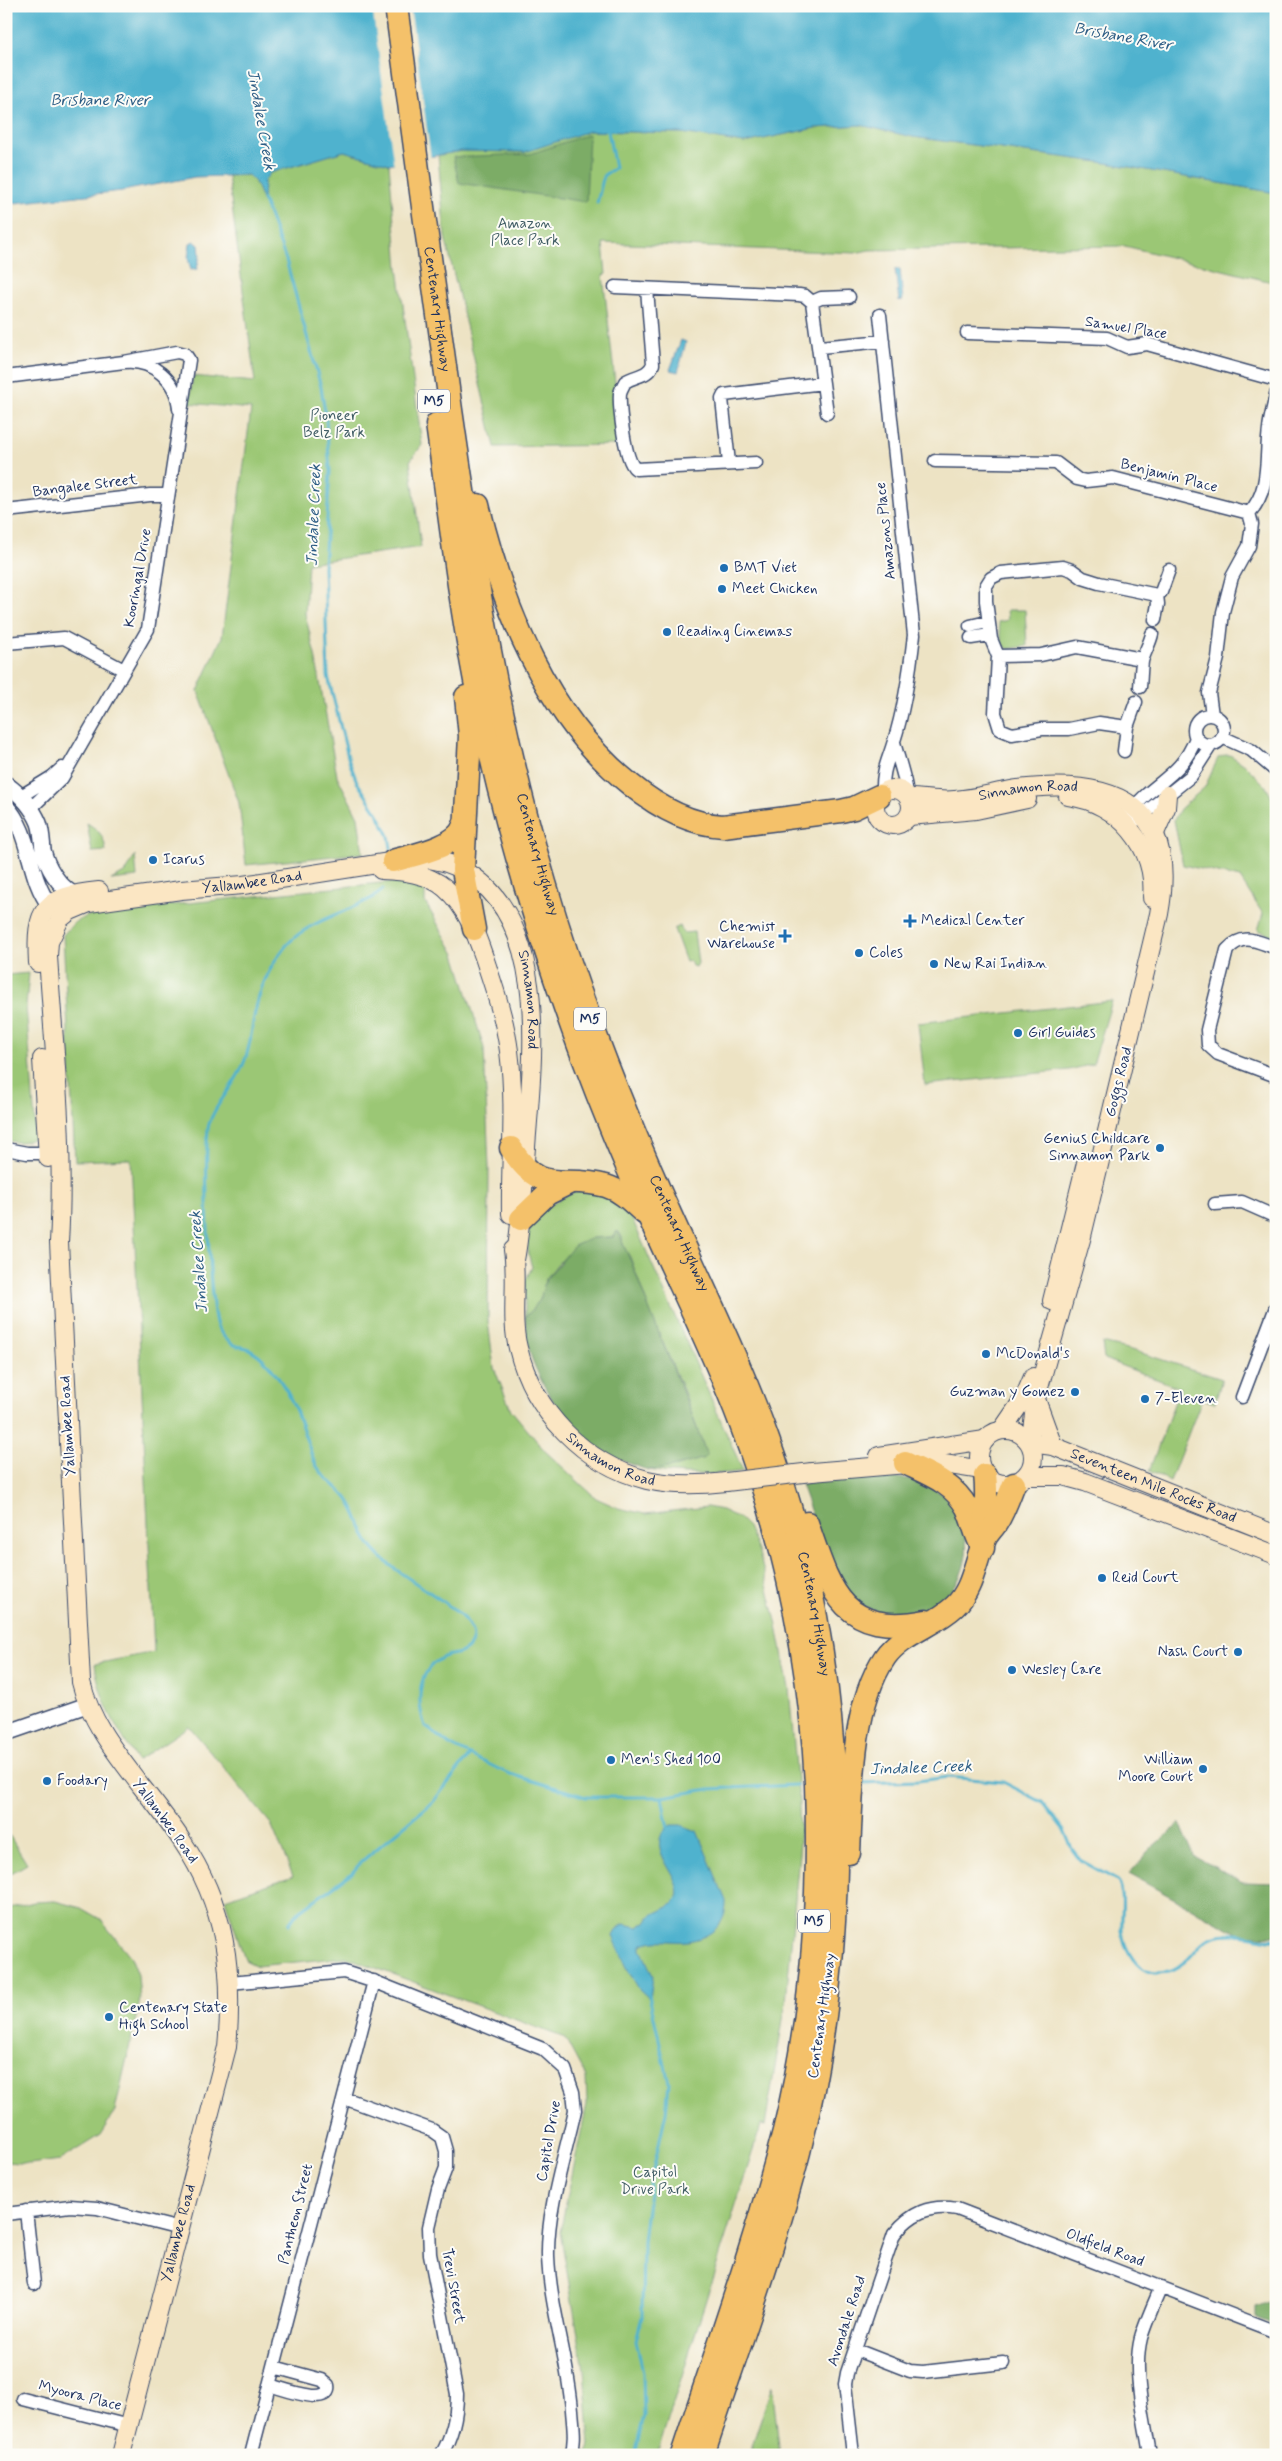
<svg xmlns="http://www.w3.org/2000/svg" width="1282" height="2461" viewBox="0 0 1282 2461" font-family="Mynerve,sans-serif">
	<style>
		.green { fill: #9bc775; stroke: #5b7b6a }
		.forest { fill: #7cac66; stroke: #4c6e62 }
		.water { fill: #4fb2ce; stroke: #357096 }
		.pier { fill: #ede3c4 }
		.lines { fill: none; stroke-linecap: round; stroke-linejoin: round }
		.stream { stroke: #4fb2ce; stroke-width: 3 }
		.minor-casing { stroke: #3a4a6d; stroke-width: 15 }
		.tertiary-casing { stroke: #3a4a6d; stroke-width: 18 }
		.secondary-casing { stroke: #3a4a6d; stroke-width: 20 }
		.motorway-casing { stroke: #3a4a6d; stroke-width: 25 }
		.minor { stroke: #fff; stroke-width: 12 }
		.tertiary { stroke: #fff; stroke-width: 15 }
		.secondary { stroke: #fbe6c3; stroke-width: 18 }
		.motorway { stroke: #f4c16a; stroke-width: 22 }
		.secondary-bridge-casing { stroke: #3a4a6d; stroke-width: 20; stroke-linecap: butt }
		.secondary-bridge { stroke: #fbe6c3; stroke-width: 18 }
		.poi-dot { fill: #1f6fb2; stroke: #fdfcf7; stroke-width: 2 }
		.labels { text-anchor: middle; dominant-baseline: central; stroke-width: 4; stroke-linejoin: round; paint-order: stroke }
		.shield { fill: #fdfcf7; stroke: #5f6c8c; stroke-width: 1 }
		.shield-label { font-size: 14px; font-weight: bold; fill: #1b2f5e }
		.park-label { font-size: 15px; fill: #415d65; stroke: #fdfcf7 }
		.street-label { font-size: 15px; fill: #1b2f5e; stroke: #fdfcf7 }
		.poi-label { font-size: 15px; fill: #1b2f5e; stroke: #fdfcf7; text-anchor: start }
		.water-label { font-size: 16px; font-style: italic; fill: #2d5d85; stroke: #fdfcf7 }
	</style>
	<rect width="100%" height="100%" fill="#fdfcf7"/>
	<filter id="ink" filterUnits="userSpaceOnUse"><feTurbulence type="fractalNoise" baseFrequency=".02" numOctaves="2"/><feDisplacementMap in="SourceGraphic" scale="10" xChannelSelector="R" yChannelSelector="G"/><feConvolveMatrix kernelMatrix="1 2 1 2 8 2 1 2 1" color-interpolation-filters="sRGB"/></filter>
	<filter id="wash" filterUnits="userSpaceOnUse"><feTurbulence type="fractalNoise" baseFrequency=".0096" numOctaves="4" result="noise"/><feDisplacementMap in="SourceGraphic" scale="20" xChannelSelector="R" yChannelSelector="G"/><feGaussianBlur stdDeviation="1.12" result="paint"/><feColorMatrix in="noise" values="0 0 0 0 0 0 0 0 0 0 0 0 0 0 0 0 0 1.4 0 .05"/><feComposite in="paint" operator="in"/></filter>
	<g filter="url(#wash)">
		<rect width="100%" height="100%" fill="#ede3c4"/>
		<path class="green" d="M 860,125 L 913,137 L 1107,163 L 1276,193 L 1276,283 L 1125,246 L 869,250 L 855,253 L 603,243 L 606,274 L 603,275 L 622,445 L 495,447 L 445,237 L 438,155 L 462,151 L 525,152 L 588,131 L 682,133 L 744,143 L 815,128 Z
			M 344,151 L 389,164 L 398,268 L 422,445 L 410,461 L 421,547 L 308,563 L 305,614 L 315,655 L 337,776 L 358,817 L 363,853 L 246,865 L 239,803 L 198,691 L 222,637 L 251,409 L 189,403 L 193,376 L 255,382 L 228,176 L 248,175 L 255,182 L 263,200 L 264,181 L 270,173 Z
			M 1007,610 L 1025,610 L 1027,646 L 1008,649 L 1003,645 L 998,622 L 1008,620 Z
			M 1225,755 L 1230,755 L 1245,765 L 1265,785 L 1276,805 L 1276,937 L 1258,930 L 1263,914 L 1240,878 L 1183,865 L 1174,820 L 1180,809 L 1205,787 L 1218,758 Z
			M 87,823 C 100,831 104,836 106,851 L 92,852 Z
			M 135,855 L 137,877 L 111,880 L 126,872 Z
			M 390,882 L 413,885 L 425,890 L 425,902 L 455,954 L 484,1048 L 489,1168 L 488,1321 L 494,1368 L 511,1410 L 545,1451 L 596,1498 L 618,1508 L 645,1514 L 707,1507 L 722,1510 L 739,1518 L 748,1527 L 759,1553 L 776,1621 L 789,1688 L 799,1802 L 800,1842 L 786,2002 L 765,2126 L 761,2125 L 657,2455 L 586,2455 L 590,2445 L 584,2369 L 560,2232 L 587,2104 L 586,2077 L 565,2038 L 346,1957 L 257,1966 L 245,1960 L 225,1899 L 293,1876 L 271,1824 L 189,1726 L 137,1761 C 117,1727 100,1704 95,1664 L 154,1652 L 131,1159 L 75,1161 L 63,935 L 75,922 L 94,913 Z
			M 680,926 L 683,933 L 694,932 L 698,963 L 696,967 L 692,966 L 690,961 L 686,962 L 674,929 Z
			M 29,973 L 26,1006 L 36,1136 C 26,1144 18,1142 6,1141 L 6,975 Z
			M 1112,1001 L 1093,1064 L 1069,1070 L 925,1085 L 918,1023 Z
			M 591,1190 L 627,1207 L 743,1471 C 710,1476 681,1475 648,1470 L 676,1466 L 707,1456 L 685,1395 L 650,1312 L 630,1257 L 623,1246 L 622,1237 L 618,1231 L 613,1237 L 593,1238 L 558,1263 L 546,1279 L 540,1300 L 525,1318 L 525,1282 L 532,1267 C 523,1239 527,1220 552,1204 C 568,1194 572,1191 591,1190 Z
			M 1102,1343 L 1135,1351 L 1222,1379 L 1215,1403 L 1202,1399 L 1170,1481 L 1149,1471 L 1180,1388 L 1104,1359 Z
			M 6,1830 L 27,1864 L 6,1876 Z
			M 55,1901 L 81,1908 L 100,1919 L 131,1957 L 138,1975 L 140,2000 L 115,2111 L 100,2135 L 60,2160 L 30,2164 L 7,2162 L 6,1909 L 34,1902 Z
			M 772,2385 L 780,2455 L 749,2455 Z"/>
		<path class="forest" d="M 589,134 L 586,202 L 459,183 L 453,157 L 530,154 Z
			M 617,1231 C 623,1237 621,1241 625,1248 C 635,1268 641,1290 650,1311 C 669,1360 690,1407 707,1456 L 705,1458 C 687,1463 667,1470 649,1470 C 644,1469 639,1467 634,1465 C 586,1451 549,1406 532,1359 C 527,1346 526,1332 525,1318 L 540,1300 L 546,1279 L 574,1246 L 592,1238 L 613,1237 Z
			M 877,1477 C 893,1478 911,1477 926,1484 C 1001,1520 963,1633 884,1613 C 873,1610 862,1608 853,1599 C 829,1575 814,1518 801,1485 L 825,1480 Z
			M 1180,1823 L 1194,1856 L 1242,1882 L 1276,1883 L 1276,1936 L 1239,1934 L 1129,1874 L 1149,1851 Z
			M 1276,2300 L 1276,2326 L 1256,2319 L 1256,2308 Z"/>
		<path class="water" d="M 6,6 L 1276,6 L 1276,193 L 1107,163 L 913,137 L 860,125 L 815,128 L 744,143 L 682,133 L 589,131 L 525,152 L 462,151 L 389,164 L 344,151 L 270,173 L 264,181 L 263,202 L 255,182 L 248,175 L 195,177 L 122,191 L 6,204 Z
			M 194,241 L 199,245 L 200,255 L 197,269 L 191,270 L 188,258 L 190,243 Z
			M 895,269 L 900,269 L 903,300 L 899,301 Z
			M 681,340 L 686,342 L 678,372 L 670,370 Z
			M 671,1825 L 681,1825 L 697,1831 L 726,1901 C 727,1925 710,1938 687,1941 C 671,1943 656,1937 641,1945 L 641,1949 L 653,1976 L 650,1999 L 639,1989 L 629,1972 L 613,1936 L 617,1929 L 624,1924 L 638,1927 L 646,1922 L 650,1916 L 668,1907 L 678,1897 C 685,1877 639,1846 671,1825 Z"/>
		<path class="pier" d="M 372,6 L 410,6 L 431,159 L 394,166 Z"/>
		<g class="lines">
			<path class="stream" d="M 263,199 L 286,260 L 321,387 L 326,419 L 330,471 L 324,567 L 328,676 L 349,761 L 357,782 L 378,814 L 389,836 L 391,848
				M 597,203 L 604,175 L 615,168 L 608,131
				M 383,889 C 378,896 370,899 362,903 C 335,917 305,923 285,947 C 272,963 262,984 257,1004 C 251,1024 252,1045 243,1065 C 235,1086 215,1103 209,1124 C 203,1143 209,1314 218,1328 C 222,1335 229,1344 237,1346 C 237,1346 247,1348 247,1348 C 264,1355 277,1375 286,1390 C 299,1412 304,1435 313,1458 C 319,1476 336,1484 347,1498 C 358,1512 361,1531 370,1545 C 393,1577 457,1601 471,1629 C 475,1637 472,1647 464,1651 C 458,1655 450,1654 444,1657 C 417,1669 416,1701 425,1726 L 451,1746 L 507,1773 L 586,1797 L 662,1797 L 709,1789 L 797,1785
				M 861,1783 L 918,1781 L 948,1777 L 1003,1782 L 1042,1802 L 1064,1830 L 1072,1849 L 1080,1860 L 1118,1881 C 1128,1900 1117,1923 1125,1944 C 1138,1976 1160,1982 1187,1960 C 1196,1952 1200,1942 1212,1937 C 1230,1930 1257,1937 1276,1940
				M 662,1797 L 668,1829
				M 289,1924 L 297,1913 L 352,1873 L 362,1861 L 433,1802 L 470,1755
				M 635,2455 L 644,2415 L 643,2372 L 636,2340 L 642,2317 L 643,2241 L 650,2184 L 666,2112 L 669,2083 L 649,1995"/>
		</g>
	</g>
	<g filter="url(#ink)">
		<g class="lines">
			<g class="minor-casing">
				<path id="minor" d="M 615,287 L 799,295 L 805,296 L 812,302 L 827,413
					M 647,289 L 653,364 C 648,377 635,375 625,382 C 623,386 621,389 620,393 C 619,406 625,465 636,469 L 756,463
					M 812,302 L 821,298 L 849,297
					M 880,315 L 914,635 C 910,670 905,707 894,741 C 888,762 882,769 883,793
					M 967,333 L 1107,338 L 1127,347 L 1147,344 L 1276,380
					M 820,347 L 883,341
					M 6,377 L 124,362 C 152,359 177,380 179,409
					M 935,461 L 1056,463 L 1077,479 L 1086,481 L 1113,478 L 1249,513
					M 729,463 L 722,399 L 724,395 L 823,383
					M 6,511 L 150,495 L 168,495
					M 1155,620 L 1158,604 L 1157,595 L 1161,592 L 1169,570
					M 970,626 L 987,622
					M 971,638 L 990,635
					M 6,643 L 64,638 L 124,670
					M 998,656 L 1041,655 L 1077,647 L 1142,659
					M 1140,687 C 1141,679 1141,662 1143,658 C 1146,649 1150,643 1152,634
					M1194 730a15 15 0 1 1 30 0a15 15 0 1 1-30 0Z
					M 1212,715 L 1209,693 L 1218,658 L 1223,612 L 1232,577 L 1249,546 L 1252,524 L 1249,513 C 1271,490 1265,458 1269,429 C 1270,417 1274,406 1276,394
					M 1127,727 L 1099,723 L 1069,729 L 1042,729 L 1012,734 L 1000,729 L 995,713 L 998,656 L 991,639 L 986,601 L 986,586 L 991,578 L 1001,573 L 1063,567 L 1072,570 L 1083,578 L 1099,583 L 1157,595
					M 1222,737 L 1251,750 L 1276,771
					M 894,742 C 898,759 906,779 907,795
					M 1124,751 L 1127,727 L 1136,702
					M 21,796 L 52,777 L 62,768
					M 31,808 L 62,778 L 148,629 L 189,360 L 185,354 L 177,352 L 124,362
					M 1122,820 C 1130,812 1137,803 1146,795 C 1169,775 1184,768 1196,738
					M 1136,820 L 1191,776 L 1211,745
					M 1276,948 C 1256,941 1243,932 1227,950 L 1207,1030 L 1208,1045 L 1218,1054 L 1276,1076
					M 6,1149 L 27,1153 L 56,1153
					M 1215,1204 L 1242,1202 L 1276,1217
					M 1242,1397 L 1276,1307
					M 230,1983 L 344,1972 L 378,1983 L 543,2049 L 565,2069 L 573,2092 L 575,2110 C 565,2156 547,2209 548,2256 C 550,2307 568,2358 572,2410 C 573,2425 576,2440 571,2455
					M 344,2098 L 432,2130 L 442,2137 L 446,2151 L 446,2168 L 438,2189 L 429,2227 L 430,2254 L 457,2394 C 457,2416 453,2435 441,2455
					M 26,2211 L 34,2284
					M 6,2214 L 70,2206 L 97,2208 L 180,2229
					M 856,2350 L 910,2371 L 923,2372 L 1003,2363
					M 269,2385 C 281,2388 332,2408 328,2385 L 322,2380 L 274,2367
					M 23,2399 L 129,2426
					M 251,2455 L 374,1981
					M 853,2455 L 845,2384 L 847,2373 L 894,2234 C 911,2213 930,2204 957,2209 L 1276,2332
					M 1150,2455 C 1145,2420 1132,2373 1141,2338 C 1146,2321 1154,2304 1161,2287"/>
			</g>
			<g class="tertiary-casing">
				<path id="tertiary" d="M 6,784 C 20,794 32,806 39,823 C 42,832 42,840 43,850 C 47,867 58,885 73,894
					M 6,806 C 32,834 27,876 50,906
					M 6,1733 L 87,1705"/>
			</g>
			<g class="secondary-casing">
				<g id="secondary">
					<circle cx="893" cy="807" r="18"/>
					<path d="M 1068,796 C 1118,802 1157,847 1152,898"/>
					<path id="s1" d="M 909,798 C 924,798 940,802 955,800 C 976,798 997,792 1018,789 C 1115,777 1179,805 1159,914 L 1082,1236 L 1036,1398 L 1032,1430 L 1027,1439"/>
					<path d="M 909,816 L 976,810 L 1027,799"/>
					<path d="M 1155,833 L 1166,808 L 1167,795"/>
					<path d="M 381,870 C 403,871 427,873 445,888 C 467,907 476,934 485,960 C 495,990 505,1020 509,1051 C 516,1105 510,1161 511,1214"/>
					<path d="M 38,963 C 35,908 43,897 99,891"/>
					<path d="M 42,1059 L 48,1158"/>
					<path id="s2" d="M 513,1250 C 518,1283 510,1316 518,1348 C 533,1411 584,1464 647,1480 C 673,1486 700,1485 726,1482"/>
					<path d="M 1052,1301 L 1086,1163"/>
					<path d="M 1037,1402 L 1053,1446"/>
					<circle cx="1006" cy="1457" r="27"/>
					<path d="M 1002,1430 L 1024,1398 L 1033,1377"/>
					<path id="s3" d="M 1030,1443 L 1053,1446 L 1276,1535"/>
					<path d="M 879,1456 L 985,1440"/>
					<path d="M 812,1472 L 931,1462 L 982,1470"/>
					<path d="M 1027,1476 L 1063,1476 L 1085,1482 L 1276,1555"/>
					<path id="s4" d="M 121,2455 L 227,2047 C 234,1971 226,1906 182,1841 C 170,1822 155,1804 141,1786 C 116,1753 91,1723 81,1682 L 59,1242 C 65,1147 54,1051 48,956 L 49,942 L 60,919 L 70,911 L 89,903 L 181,890 L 243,885 L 409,859 C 431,857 451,862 470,874 C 551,927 532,1064 526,1147 C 523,1185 522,1222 515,1260"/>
				</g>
			</g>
			<g class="motorway-casing">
				<g id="motorway">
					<path id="s5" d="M 396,6 C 414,141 432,275 451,410 C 474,569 499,728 545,883 C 578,997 622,1108 671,1216 C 704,1289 740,1362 767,1437 C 849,1659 856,1924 799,2152 C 773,2254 736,2354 703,2455"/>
					<path d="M 437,424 C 449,511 459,599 476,686 C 500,811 537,933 581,1052 C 602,1108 625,1164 650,1219 C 680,1286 714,1353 740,1422 C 784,1537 810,1661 816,1784 C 820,1900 812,2018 784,2131 C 756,2240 717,2348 682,2455"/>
					<path d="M 478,505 C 503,608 546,717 631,785 C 658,807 688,824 723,826 L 841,811 L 854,808 L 879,796"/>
					<path d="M 466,697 L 470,736 L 463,870 L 474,929"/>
					<path d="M 393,861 C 413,855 458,847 464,825"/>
					<path d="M 511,1148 C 542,1199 562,1173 606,1186 C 622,1191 632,1202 644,1213"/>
					<path d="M 521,1219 L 547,1194 L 569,1183"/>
					<path d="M 905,1463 C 928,1474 954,1483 967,1508 C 973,1521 975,1535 983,1548"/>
					<path d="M 985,1475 C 988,1496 984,1516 986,1536"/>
					<path d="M 807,1523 C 830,1590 842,1637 926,1621"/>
					<path d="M 849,1853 C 852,1794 851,1707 885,1657 C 902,1633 934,1626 955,1606 C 974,1588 975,1559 986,1537 C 989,1532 994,1527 997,1522 C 1004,1511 1009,1496 1014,1484"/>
				</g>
			</g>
			<use href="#minor" class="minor"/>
			<use href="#tertiary" class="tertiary"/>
			<use href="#secondary" class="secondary"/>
			<use href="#motorway" class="motorway"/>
			<g class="secondary-bridge-casing">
				<path id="secondary-bridge" d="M 726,1482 L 812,1472"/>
			</g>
			<use href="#secondary-bridge" class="secondary-bridge"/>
		</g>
	</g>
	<g class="poi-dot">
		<circle cx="724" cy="568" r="5"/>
		<circle cx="722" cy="589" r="5"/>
		<circle cx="667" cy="632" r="5"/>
		<circle cx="153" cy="860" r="5"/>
		<path d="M907.5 913.5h5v5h5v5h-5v5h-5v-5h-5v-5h5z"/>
		<path d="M782.5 928.5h5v5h5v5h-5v5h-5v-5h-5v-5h5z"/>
		<circle cx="859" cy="953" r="5"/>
		<circle cx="934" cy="964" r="5"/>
		<circle cx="1018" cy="1033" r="5"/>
		<circle cx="1160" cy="1148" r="5"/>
		<circle cx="986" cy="1354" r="5"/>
		<circle cx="1075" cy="1392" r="5"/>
		<circle cx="1145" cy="1399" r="5"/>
		<circle cx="1102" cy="1578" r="5"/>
		<circle cx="1238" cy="1652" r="5"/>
		<circle cx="1012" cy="1670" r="5"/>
		<circle cx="611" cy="1760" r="5"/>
		<circle cx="1203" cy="1769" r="5"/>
		<circle cx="47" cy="1781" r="5"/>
		<circle cx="109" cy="2017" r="5"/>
	</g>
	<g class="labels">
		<g class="shield">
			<rect x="418" y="389.5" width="32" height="23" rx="4"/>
			<rect x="574" y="1007.5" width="32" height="23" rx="4"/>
			<rect x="798" y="1909.5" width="32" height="23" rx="4"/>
		</g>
		<g class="shield-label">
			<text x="434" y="401">M5</text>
			<text x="590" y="1019">M5</text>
			<text x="814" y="1921">M5</text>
		</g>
		<g class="park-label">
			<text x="525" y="224">Amazon<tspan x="525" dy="17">Place Park</tspan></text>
			<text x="334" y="416">Pioneer<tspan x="334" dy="17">Belz Park</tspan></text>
			<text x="655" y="2173">Capitol<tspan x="655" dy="17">Drive Park</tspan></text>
		</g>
		<g class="street-label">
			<text stroke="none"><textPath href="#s5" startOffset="306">Centenary Highway</textPath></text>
			<text transform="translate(1126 328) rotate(9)">Samuel Place</text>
			<text transform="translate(1169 476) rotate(14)">Benjamin Place</text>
			<text transform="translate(85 486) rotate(-7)">Bangalee Street</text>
			<text transform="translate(886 531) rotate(-96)">Amazons Place</text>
			<text transform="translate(138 578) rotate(-80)">Kooringal Drive</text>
			<text stroke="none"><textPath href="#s1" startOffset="120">Sinnamon Road</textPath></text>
			<text stroke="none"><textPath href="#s5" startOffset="861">Centenary Highway</textPath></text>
			<text stroke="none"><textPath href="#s4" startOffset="1791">Yallambee Road</textPath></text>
			<text stroke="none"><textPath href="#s4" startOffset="2158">Sinnamon Road</textPath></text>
			<text transform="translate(1119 1082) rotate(-76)">Goggs Road</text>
			<text stroke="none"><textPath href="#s5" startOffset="1266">Centenary Highway</textPath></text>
			<text transform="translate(68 1426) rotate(-93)">Yallambee Road</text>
			<text stroke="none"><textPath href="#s2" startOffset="250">Sinnamon Road</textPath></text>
			<text stroke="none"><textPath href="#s3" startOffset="131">Seventeen Mile Rocks Road</textPath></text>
			<text stroke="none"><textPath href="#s5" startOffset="1671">Centenary Highway</textPath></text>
			<text transform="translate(165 1821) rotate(54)">Yallambee Road</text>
			<text transform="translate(822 2016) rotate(-82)">Centenary Highway</text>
			<text transform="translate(549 2141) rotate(-80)">Capitol Drive</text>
			<text transform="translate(296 2214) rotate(-76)">Pantheon Street</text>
			<text stroke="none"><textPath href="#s4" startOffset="229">Yallambee Road</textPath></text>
			<text transform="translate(1105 2248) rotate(21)">Oldfield Road</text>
			<text transform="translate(453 2286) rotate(80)">Trevi Street</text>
			<text transform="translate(847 2321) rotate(-72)">Avondale Road</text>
			<text transform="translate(80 2396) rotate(14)">Myoora Place</text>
		</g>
		<g class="poi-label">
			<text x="734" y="568">BMT Viet</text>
			<text x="732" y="589">Meet Chicken</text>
			<text x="677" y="632">Reading Cinemas</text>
			<text x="163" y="860">Icarus</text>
			<text x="921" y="921">Medical Center</text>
			<text x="775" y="927" text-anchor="end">Chemist<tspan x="775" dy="17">Warehouse</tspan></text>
			<text x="869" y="953">Coles</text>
			<text x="944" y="964">New Rai Indian</text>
			<text x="1028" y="1033">Girl Guides</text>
			<text x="1150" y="1139" text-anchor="end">Genius Childcare<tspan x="1150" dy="17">Sinnamon Park</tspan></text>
			<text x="996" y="1354">McDonald's</text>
			<text x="1065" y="1392" text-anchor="end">Guzman y Gomez</text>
			<text x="1155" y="1399">7-Eleven</text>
			<text x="1112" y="1578">Reid Court</text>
			<text x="1228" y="1652" text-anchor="end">Nash Court</text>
			<text x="1022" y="1670">Wesley Care</text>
			<text x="621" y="1760">Men's Shed 100</text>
			<text x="1193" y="1760" text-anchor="end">William<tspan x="1193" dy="17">Moore Court</tspan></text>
			<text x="57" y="1781">Foodary</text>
			<text x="119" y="2008">Centenary State<tspan x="119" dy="17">High School</tspan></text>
		</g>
		<g class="water-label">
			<text transform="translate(1123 37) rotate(10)">Brisbane River</text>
			<text x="100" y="100">Brisbane River</text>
			<text transform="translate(261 120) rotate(80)">Jindalee Creek</text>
			<text transform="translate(314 515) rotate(-88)">Jindalee Creek</text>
			<text transform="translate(199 1262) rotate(-94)">Jindalee Creek</text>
			<text transform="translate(921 1768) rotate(-2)">Jindalee Creek</text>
		</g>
	</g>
	<rect width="1282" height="2461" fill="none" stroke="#fdfcf7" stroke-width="25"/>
</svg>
